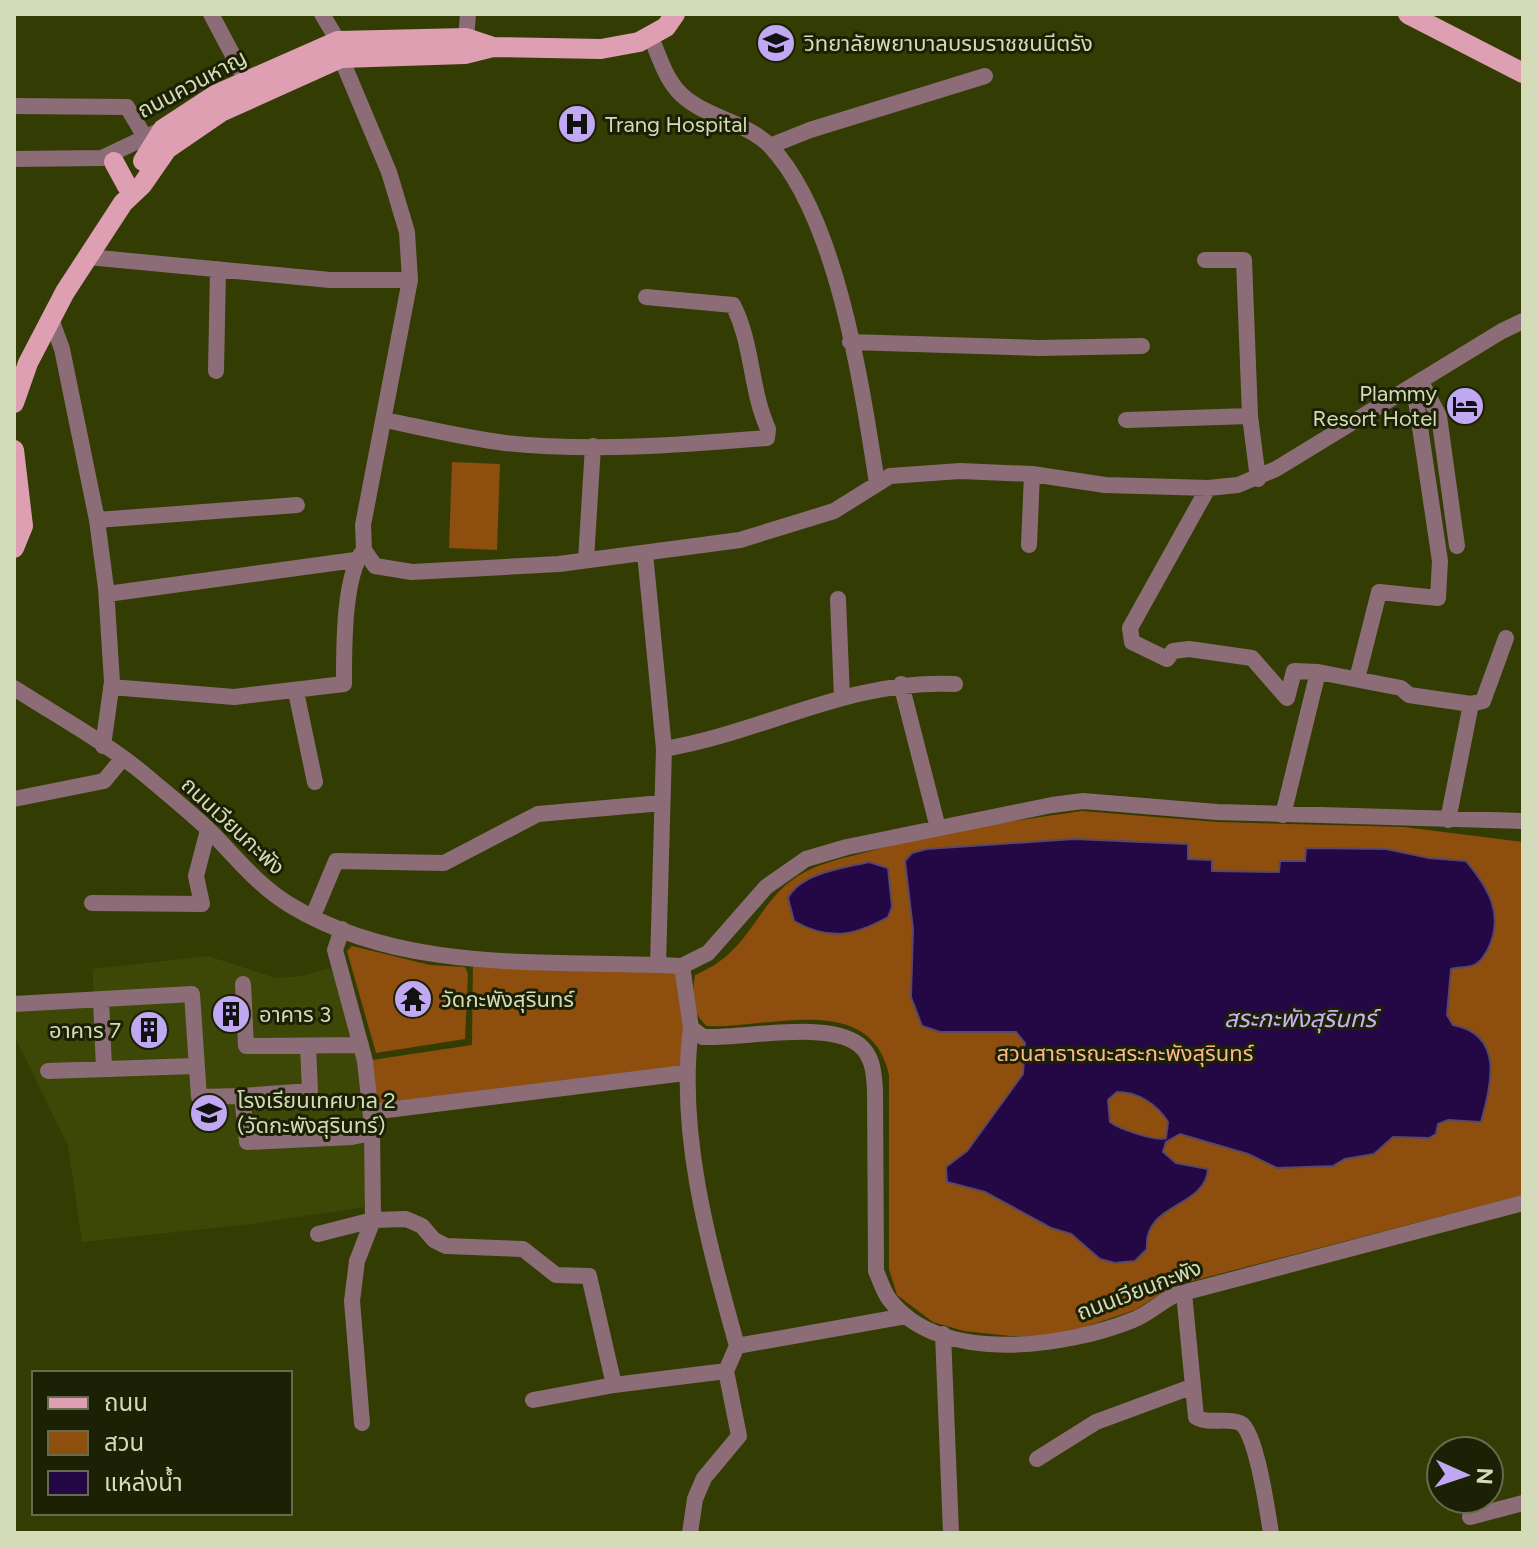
<svg xmlns="http://www.w3.org/2000/svg" width="1537" height="1547" viewBox="0 0 1537 1547" font-family="Figtree,'Noto Sans Thai',sans-serif">
	<style>
		.built { fill: #3d4706 }
		.green { fill: #8d4e0e }
		.water { fill: #240745; stroke: #584768; stroke-width: 2; fill-rule: evenodd }
		.lines { fill: none; stroke-linecap: round; stroke-linejoin: round }
		.minor { stroke: #8c6c76; stroke-width: 16 }
		.major { stroke: #df9fb3; stroke-width: 20 }
		.labels { text-anchor: middle; dominant-baseline: central; stroke-width: 6; stroke-linejoin: round; paint-order: stroke }
		.poi-label { font-size: 22px; fill: #d3dbb9; stroke: #1c2105; text-anchor: start }
		.street-label { font-size: 22px; fill: #d3dbb9; stroke: #1c2105 }
		.park-label { font-size: 22px; fill: #f9b988; stroke: #1c2105 }
		.water-label { font-size: 24px; font-style: italic; fill: #c7b2f6; stroke: #1c2105 }
	</style>
	<rect width="100%" height="100%" fill="#333c03"/>
	<path class="built" d="M 208,956 L 276,978 L 301,976 L 334,967 L 362,1062 L 367,1173 L 364,1207 L 252,1224 L 82,1242 L 68,1146 L 14,1035 L 14,998 L 93,992 L 93,969 Z"/>
	<path class="green" d="M 452,462 L 500,464 L 497,550 L 449,548 Z
		M 1082,811 L 1217,822 L 1404,827 L 1523,842 L 1523,1195 L 1173,1286 L 1135,1310 L 1082,1328 L 1046,1336 L 1010,1336 L 964,1331 L 933,1322 L 897,1295 L 889,1269 L 889,1075 C 871,990 769,1029 707,1026 C 691,1013 692,994 695,975 C 753,951 755,903 798,876 C 819,863 844,858 867,852 C 937,833 1010,821 1082,811 Z
		M 352,946 L 430,965 L 465,967 L 468,974 L 465,1039 L 376,1053 L 347,951 Z
		M 473,958 L 682,966 L 685,1073 L 371,1112 L 365,1061 L 472,1045 Z"/>
	<path class="water" d="M 1074,839 L 1188,844 L 1188,859 L 1212,860 L 1212,871 L 1279,872 L 1280,861 L 1305,861 L 1306,848 L 1386,849 L 1429,858 L 1466,861 C 1488,887 1505,915 1488,949 C 1485,954 1482,961 1476,964 C 1470,968 1458,967 1451,969 L 1447,1015 L 1453,1025 C 1505,1035 1491,1085 1481,1122 L 1448,1120 L 1438,1124 L 1436,1134 L 1429,1138 L 1393,1137 L 1374,1154 L 1345,1159 L 1333,1166 L 1277,1168 L 1248,1154 L 1180,1134 L 1166,1142 L 1163,1152 L 1176,1163 L 1208,1169 C 1205,1209 1143,1202 1147,1249 L 1135,1261 L 1115,1263 L 1100,1259 L 1071,1234 L 1051,1228 L 985,1192 L 947,1182 L 946,1167 L 967,1151 L 1023,1074 L 1025,1043 L 1016,1032 L 940,1032 L 922,1026 L 911,997 L 913,929 L 905,861 L 912,853 L 927,849 ZM 1117,1092 C 1138,1092 1157,1104 1168,1122 L 1166,1138 C 1157,1142 1119,1129 1110,1122 L 1108,1100 Z
		M 869,862 L 888,868 L 892,907 L 888,917 C 854,936 829,941 794,921 L 788,898 C 800,873 844,868 869,862 Z"/>
	<g class="lines">
		<path class="minor" d="M 211,14 L 246,80
			M 322,14 L 338,41 L 341,58 L 389,172 L 407,232 L 410,280 L 363,525 L 364,550 L 375,566 L 412,572 L 559,564 L 740,540 L 834,511 L 890,476 L 960,471 L 1032,474 L 1105,485 L 1208,488 L 1238,485 L 1276,469 L 1502,331 L 1523,321
			M 650,35 C 658,53 664,75 677,90 C 700,117 747,121 771,147 C 838,219 862,388 877,483
			M 466,38 L 468,14
			M 14,106 L 127,107 L 145,137
			M 770,146 L 810,130 L 985,76
			M 14,159 L 102,158 L 163,129
			M 88,257 L 330,280 L 410,280
			M 1205,260 L 1244,260 L 1250,416 L 1258,479
			M 51,319 L 62,349 L 97,520 L 106,588 L 112,682 L 103,746
			M 850,342 L 1039,348 L 1142,346
			M 216,371 L 218,269
			M 1421,382 L 1439,416 L 1457,546
			M 385,420 C 424,428 465,438 505,443 C 592,452 680,445 767,438 L 768,429 C 750,389 753,344 733,305 L 646,297
			M 1126,420 L 1250,416
			M 1208,488 L 1130,628 L 1132,642 L 1167,659 L 1173,651 L 1189,649 L 1252,658 L 1287,698 L 1294,671 L 1318,672
			M 97,520 L 297,505
			M 1029,545 L 1032,474
			M 645,553 L 664,749 L 658,965
			M 586,560 L 593,446
			M 107,594 L 355,560
			M 838,599 L 842,698
			M 1357,679 L 1379,592 L 1438,598 L 1440,561 L 1414,387
			M 901,684 L 938,828
			M 111,687 L 234,697 L 344,684 C 344,650 343,575 364,550
			M 14,688 C 59,717 109,744 150,779 C 170,796 191,813 210,831 C 236,857 258,886 290,905 C 406,976 553,959 682,966 L 708,953 L 766,887 L 806,859 L 847,847 L 1052,805 L 1083,801 L 1217,812 L 1523,821
			M 296,692 L 315,782
			M 1471,704 L 1483,701 L 1506,638
			M 664,749 C 765,732 849,679 955,684
			M 14,799 L 104,781 L 123,758
			M 1283,815 L 1318,672 L 1401,688 L 1409,695 L 1471,704 L 1448,820
			M 92,903 L 202,904 L 196,876 L 208,830
			M 313,916 L 336,861 L 444,863 L 538,814 L 662,803
			M 342,929 L 335,950 L 365,1061 L 372,1126 L 373,1220 L 357,1261 L 352,1301 L 362,1423
			M 682,966 L 691,1028 L 703,1037 C 743,1039 826,1020 858,1044 C 873,1055 874,1073 875,1090 L 876,1271 C 880,1280 883,1291 889,1299 C 940,1366 1066,1347 1133,1320 C 1149,1314 1160,1302 1175,1295 L 1523,1203
			M 243,984 L 246,1046 L 361,1045
			M 101,999 L 104,1068
			M 14,1004 L 192,994 L 199,1097 L 242,1096 L 247,1142 L 352,1137 L 372,1133
			M 691,1028 C 677,1134 709,1245 737,1346
			M 48,1071 L 195,1066
			M 242,1096 L 310,1091 L 308,1046
			M 371,1112 L 685,1073
			M 318,1234 L 373,1220 L 406,1219 L 422,1226 L 434,1240 L 446,1246 L 523,1249 L 556,1275 L 589,1276 L 614,1385 L 533,1400
			M 1184,1293 L 1196,1417 C 1209,1425 1226,1417 1240,1423 C 1256,1429 1268,1515 1271,1533
			M 943,1334 L 951,1533
			M 614,1385 L 726,1371
			M 1037,1459 L 1096,1422 L 1191,1387
			M 1470,1517 L 1523,1503
			M 690,1533 L 695,1499 L 704,1478 L 739,1436 L 726,1371 L 737,1346 L 906,1316"/>
		<path class="major" d="M 1408,14 L 1523,73
			M 143,161 L 163,129 L 215,95 L 338,41 L 466,38 L 493,47
			M 114,162 L 127,186
			M 14,403 L 28,363 L 65,292 L 123,203 L 142,185 L 167,149 L 221,112 L 341,58 L 465,54 L 493,47 L 601,49 L 639,42 L 666,27 L 675,14
			M 14,450 L 23,526 L 14,548"/>
	</g>
	<defs>
		<g id="university-disc" transform="scale(2)"><circle r="9.5" fill="#c0a8f3" stroke="#1c2105"/><path d="M0-5L7-2L0 1L-7-2ZM-4 1L0 2.5L4 1V4Q0 6-4 4Z" fill="#111"/></g>
		<g id="hospital-disc" transform="scale(2)"><circle r="9.5" fill="#c0a8f3" stroke="#1c2105"/><path d="M-5-5h3v3.5h4V-5h3V5h-3V1.5h-4V5h-3Z" fill="#111"/></g>
		<g id="hotel-disc" transform="scale(2)"><circle r="9.5" fill="#c0a8f3" stroke="#1c2105"/><path d="M-6-4.5h1.5V1H6V5H4.5V3h-9V5H-6ZM-4 0a1.8 1.8 0 1 1 3.6 0ZM.5 0V-2.5h3Q6-2.5 6 0Z" fill="#111"/></g>
		<g id="temple-disc" transform="scale(2)"><circle r="9.5" fill="#c0a8f3" stroke="#1c2105"/><path d="M0-6L5-2H3V0L6.5 2.5H4V6H1.5V3h-3V6H-4V2.5H-6.5L-3 0V-2H-5Z" fill="#111"/></g>
		<g id="building-disc" transform="scale(2)"><circle r="9.5" fill="#c0a8f3" stroke="#1c2105"/><path d="M-4-6H4V6H1V3H-1V6H-4ZM-2.5-4.3h1.7v1.8h-1.7ZM.8-4.3h1.7v1.8H.8ZM-2.5-1h1.7V.8h-1.7ZM.8-1h1.7V.8H.8Z" fill="#111"/></g>
		<g id="school-disc" transform="scale(2)"><circle r="9.5" fill="#c0a8f3" stroke="#1c2105"/><path d="M0-5L7-2L0 1L-7-2ZM-4 1L0 2.5L4 1V4Q0 6-4 4Z" fill="#111"/></g>
	</defs>
	<g fill-rule="evenodd">
		<use href="#university-disc" x="776" y="43"/>
		<use href="#hospital-disc" x="577" y="124"/>
		<use href="#hotel-disc" x="1465" y="406"/>
		<use href="#temple-disc" x="413" y="999"/>
		<use href="#building-disc" x="231" y="1014"/>
		<use href="#building-disc" x="149" y="1030"/>
		<use href="#school-disc" x="209" y="1113"/>
	</g>
	<g class="labels">
		<g class="poi-label">
			<text x="804" y="43">วิทยาลัยพยาบาลบรมราชชนนีตรัง</text>
			<text x="605" y="124">Trang Hospital</text>
			<text x="1437" y="393" text-anchor="end">Plammy<tspan x="1437" dy="25">Resort Hotel</tspan></text>
			<text x="441" y="999">วัดกะพังสุรินทร์</text>
			<text x="259" y="1014">อาคาร 3</text>
			<text x="121" y="1030" text-anchor="end">อาคาร 7</text>
			<text x="237" y="1100">โรงเรียนเทศบาล 2<tspan x="237" dy="25">(วัดกะพังสุรินทร์)</tspan></text>
		</g>
		<g class="street-label">
			<text transform="translate(192 84) rotate(-28)">ถนนควนหาญ</text>
			<text transform="translate(233 826) rotate(43)">ถนนเวียนกะพัง</text>
			<text transform="translate(1139 1290) rotate(-21)">ถนนเวียนกะพัง</text>
		</g>
		<g class="park-label">
			<text x="1125" y="1053">สวนสาธารณะสระกะพังสุรินทร์</text>
		</g>
		<g class="water-label">
			<text x="1300" y="1018">สระกะพังสุรินทร์</text>
		</g>
	</g>
	<rect width="1537" height="1547" fill="none" stroke="#d3dbb9" stroke-width="32"/>
	<rect x="32" y="1371" width="260" height="144" fill="#1c2105" stroke="#656b4d" stroke-width="2"/>
	<rect x="48" y="1397" width="40" height="12" fill="#df9fb3" stroke="#656b4d" stroke-width="2"/>
	<text x="104" y="1411" font-size="24" fill="#d3dbb9">ถนน</text>
	<rect x="48" y="1431" width="40" height="24" fill="#8d4e0e" stroke="#656b4d" stroke-width="2"/>
	<text x="104" y="1451" font-size="24" fill="#d3dbb9">สวน</text>
	<rect x="48" y="1471" width="40" height="24" fill="#240745" stroke="#656b4d" stroke-width="2"/>
	<text x="104" y="1491" font-size="24" fill="#d3dbb9">แหล่งน้ำ</text>
	<g transform="translate(1465 1475) rotate(93)"><circle r="38" fill="#1c2105" stroke="#656b4d" stroke-width="2"/>
	<path d="M0-6L14 30L0 20L-14 30Z" fill="#c0a8f3"/>
	<text y="-12" font-size="22" font-weight="bold" text-anchor="middle" fill="#d3dbb9">N</text>
	</g>
</svg>
